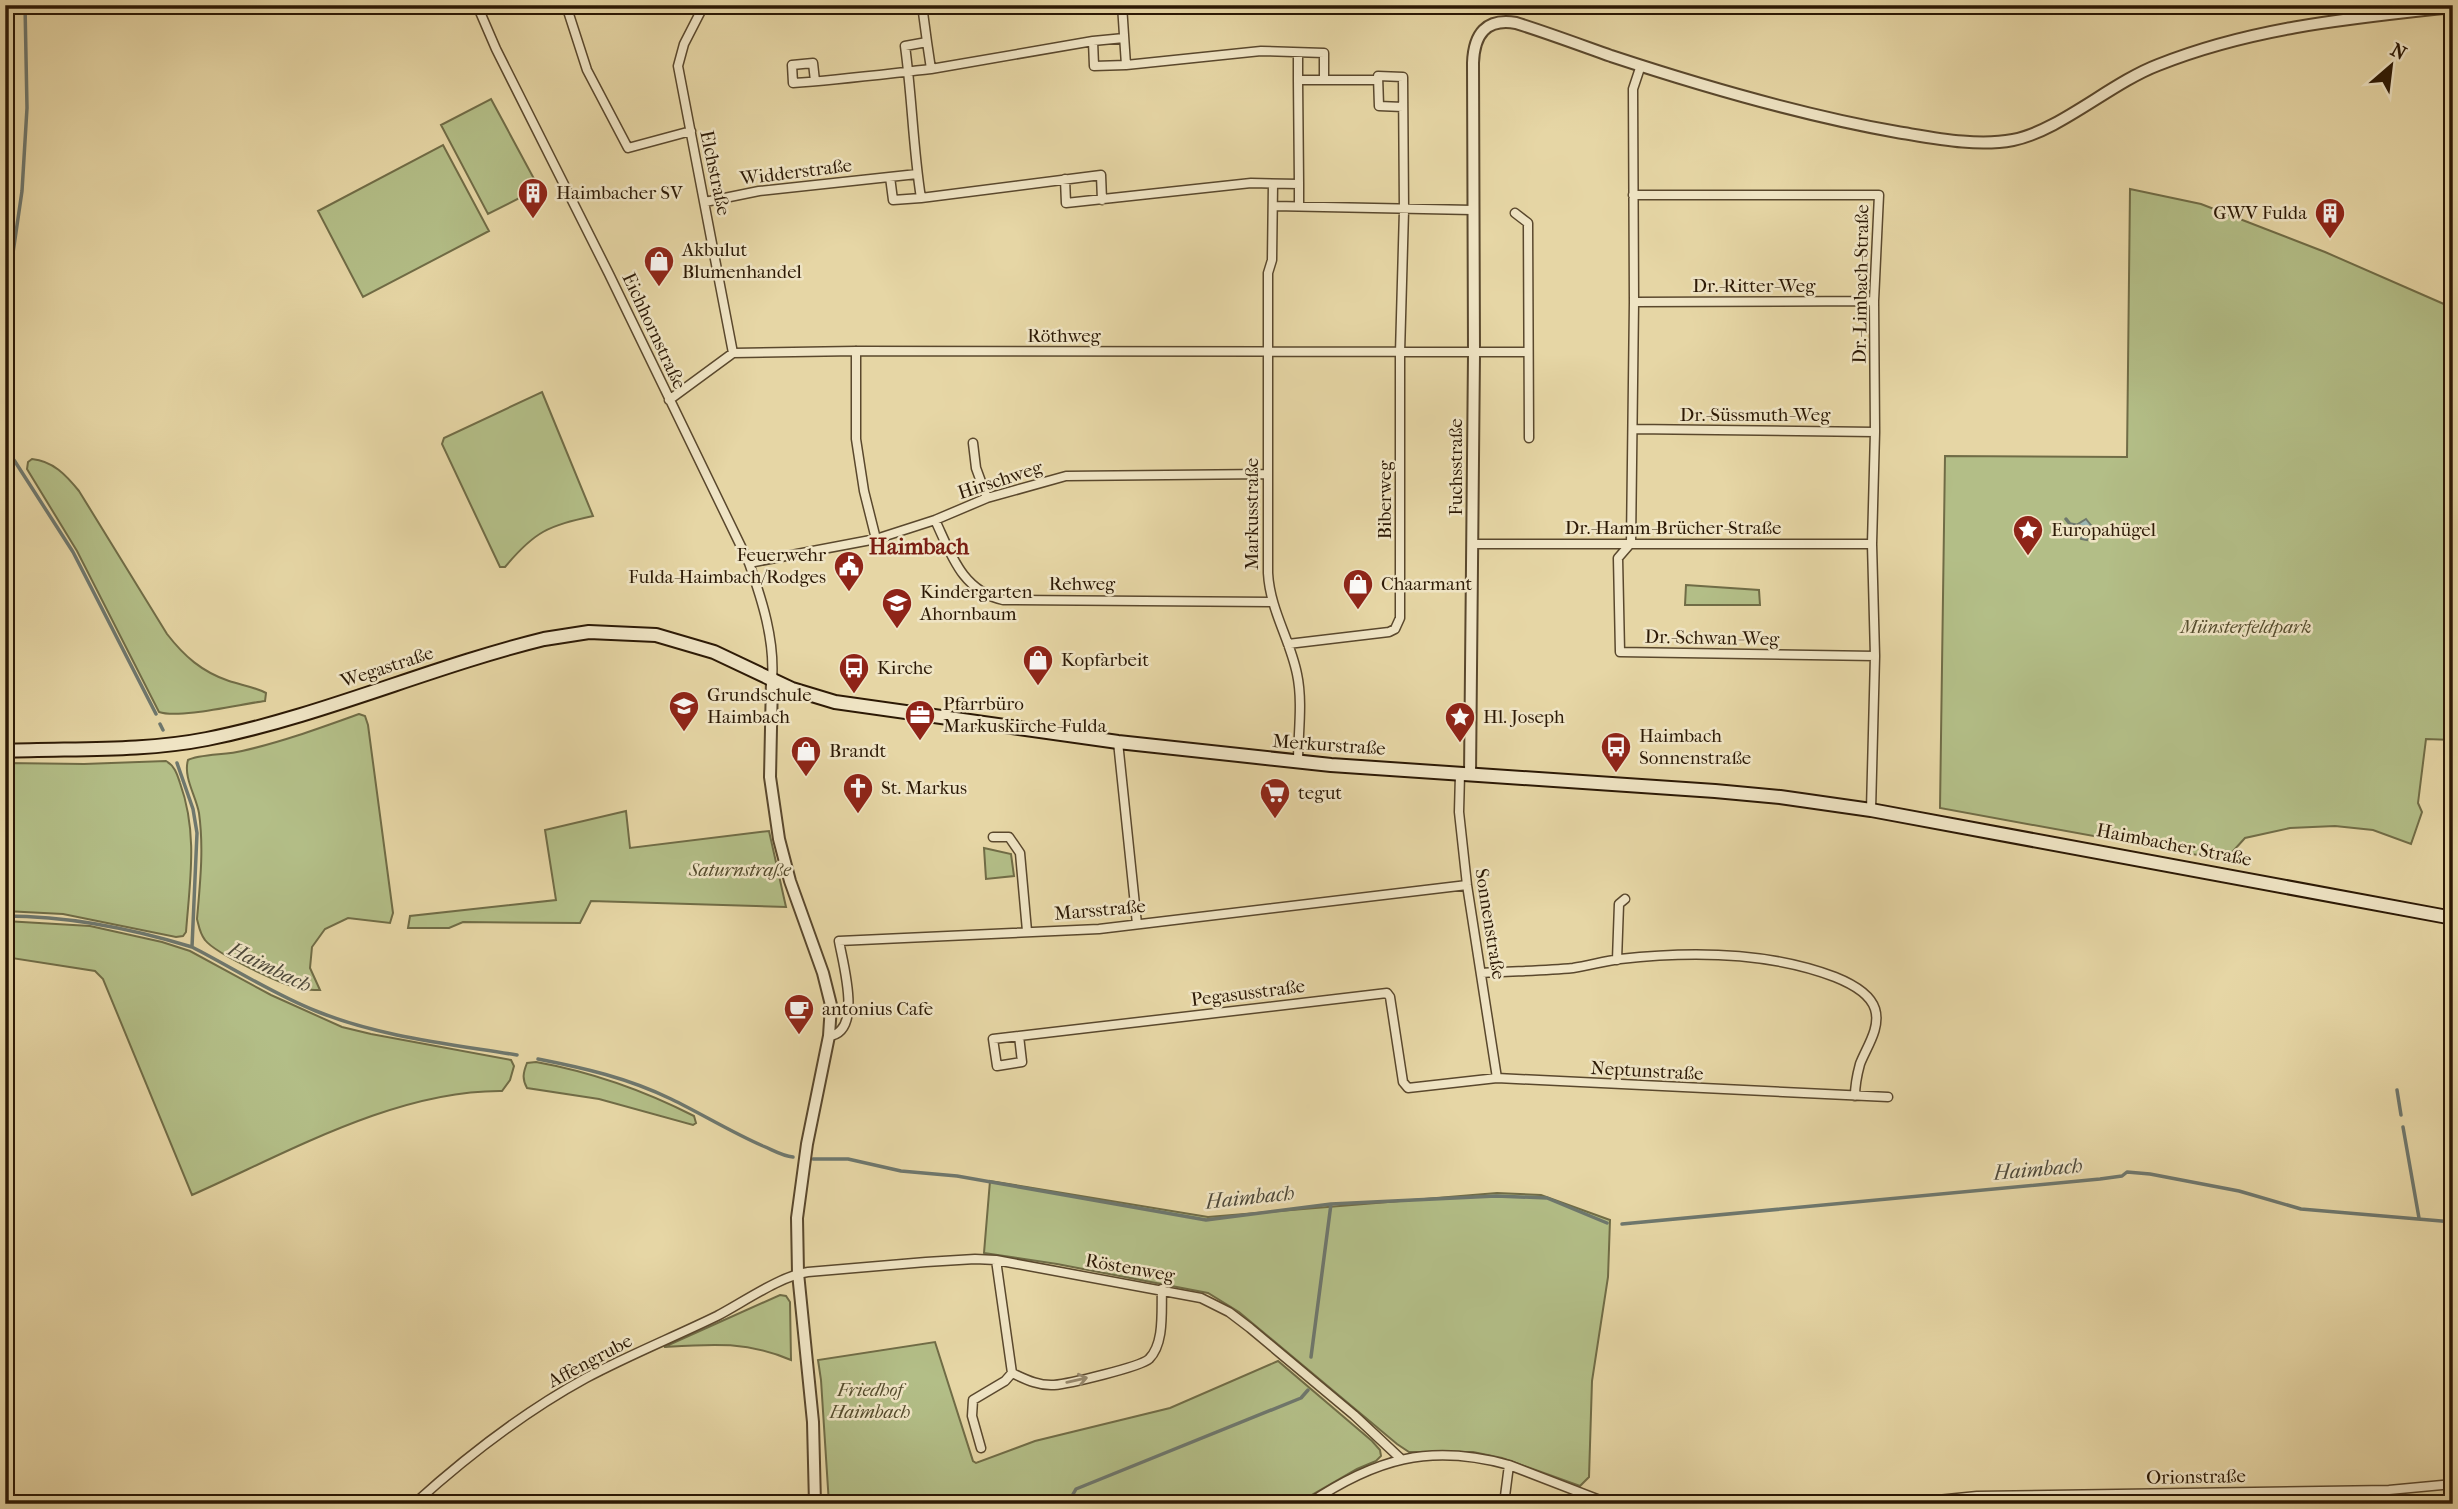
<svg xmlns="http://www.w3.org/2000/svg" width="2458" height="1509" viewBox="0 0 2458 1509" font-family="'IM FELL French Canon',serif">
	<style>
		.green { fill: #b3be87; stroke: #706c46; stroke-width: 2 }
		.water { fill: #9ab6b2; stroke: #6e776d; stroke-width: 2 }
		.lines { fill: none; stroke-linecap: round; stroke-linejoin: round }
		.stream { stroke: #6e776d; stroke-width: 3.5 }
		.minor-casing { stroke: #5a482d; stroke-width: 11 }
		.tertiary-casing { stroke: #5a482d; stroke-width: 14 }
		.secondary-casing { stroke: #2c1905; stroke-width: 16 }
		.minor { stroke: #efe4c4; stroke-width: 8 }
		.tertiary { stroke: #efe4c4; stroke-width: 10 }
		.secondary { stroke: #efe4c4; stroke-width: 12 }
		.oneway { stroke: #97896e }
		.labels { text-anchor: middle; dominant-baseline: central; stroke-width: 5; stroke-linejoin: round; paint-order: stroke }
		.street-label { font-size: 19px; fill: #2c1905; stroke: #efe4c4 }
		.poi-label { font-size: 19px; fill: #2c1905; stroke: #efe4c4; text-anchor: start }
		.park-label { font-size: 19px; font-style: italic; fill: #544b2c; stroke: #efe4c4 }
		.water-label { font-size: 21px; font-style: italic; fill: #4d4839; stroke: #efe4c4 }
		.quarter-label { font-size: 23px; font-weight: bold; fill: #7a1f14; stroke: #efe4c4 }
	</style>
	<rect width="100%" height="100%" fill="#e6d6a5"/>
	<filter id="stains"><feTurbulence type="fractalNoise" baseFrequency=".00286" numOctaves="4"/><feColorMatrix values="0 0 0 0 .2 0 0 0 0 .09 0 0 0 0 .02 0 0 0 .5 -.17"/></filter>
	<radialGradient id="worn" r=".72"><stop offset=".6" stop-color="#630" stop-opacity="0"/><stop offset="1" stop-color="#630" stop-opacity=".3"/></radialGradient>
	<path class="green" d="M 491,99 L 539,188 L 488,214 L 441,125 Z
		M 443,145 L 489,231 L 363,297 L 318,211 Z
		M 2130,189 L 2201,204 L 2325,252 L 2453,308 L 2453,740 L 2426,739 L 2418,803 L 2422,812 L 2411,844 L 2373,830 L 2335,826 L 2290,828 L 2245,838 L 2225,860 L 1940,808 L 1945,456 L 2127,457 Z
		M 542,392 L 593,516 C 548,526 535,531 505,567 L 500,567 L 442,444 L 444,438 Z
		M 32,459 C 53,461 66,475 79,491 L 167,634 C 184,656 202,672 229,681 C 241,685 255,687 266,693 L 265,701 C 241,704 179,719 159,712 L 77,551 L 27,469 L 28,462 Z
		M 1686,585 L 1759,590 L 1760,605 L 1685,605 Z
		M 359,714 L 365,716 L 368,725 L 393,913 L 390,923 L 348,918 L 325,929 L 312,947 L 310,968 L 320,990 C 314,990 308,990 303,989 C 284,986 216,954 205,940 C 200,934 199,927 197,919 C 200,884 204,849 199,813 C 196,796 183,777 188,760 C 199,754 227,755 242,751 C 282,742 320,728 359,714 Z
		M 166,761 C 175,766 177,774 180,783 C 198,833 190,880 186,932 L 183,936 L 176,937 L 63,914 L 5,911 L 5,763 L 84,764 Z
		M 626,811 L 630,848 L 769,831 L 786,907 L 591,901 L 580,923 L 463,922 L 449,928 L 408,928 L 410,916 L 556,900 L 545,830 Z
		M 984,848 L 1011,854 L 1014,876 L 986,879 Z
		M 5,921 L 90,926 L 162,942 L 190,951 L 271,995 L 342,1027 L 371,1034 L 511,1060 L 514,1066 L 510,1080 L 502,1091 C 396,1090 287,1153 192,1195 L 103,979 L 95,971 L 5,957 Z
		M 536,1062 C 592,1072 643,1090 694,1116 L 696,1123 L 693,1125 L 599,1099 L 527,1088 C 522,1079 523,1073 527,1063 Z
		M 990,1181 L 1208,1217 L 1497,1193 L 1541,1195 L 1610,1220 L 1608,1277 L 1592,1381 L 1589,1477 L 1580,1486 L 1502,1458 L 1473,1452 L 1409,1452 L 1397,1444 L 1239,1312 L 1208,1293 L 1057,1264 L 984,1253 Z
		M 780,1295 L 786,1296 L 790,1302 L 791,1360 C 747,1341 711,1344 664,1347 Z
		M 935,1342 L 973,1461 L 976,1463 L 1035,1441 L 1170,1408 L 1278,1361 L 1372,1441 L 1380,1450 L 1381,1456 L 1376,1461 L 1357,1469 L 1296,1504 L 829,1504 L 821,1380 L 818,1360 Z"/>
	<path class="water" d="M 2086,519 L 2094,529 L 2093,536 L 2088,537 L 2087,540 L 2081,539 L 2078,524 Z"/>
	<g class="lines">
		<path class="stream" d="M 9,448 L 7,294 L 22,191 L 27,108 L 25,5
			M 14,460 L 73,552 L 156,714
			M 2066,519 L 2070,524 L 2080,526
			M 160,724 L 163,730
			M 177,763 L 193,809 L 197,833 L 192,947 C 233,968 273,994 316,1011 C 380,1037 450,1044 517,1055
			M 5,916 C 69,916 130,928 192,947
			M 538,1059 C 584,1068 628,1078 671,1099 C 702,1114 731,1132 763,1146 C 773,1150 782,1156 793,1157
			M 2397,1090 L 2401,1115
			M 2403,1127 L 2419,1218
			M 813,1159 L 848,1159 L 901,1171 L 957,1176 L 1206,1220 L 1331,1204 L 1496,1196 L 1547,1198 L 1607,1223
			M 1622,1224 L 2100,1179 L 2122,1176 L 2127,1172 L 2150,1174 L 2239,1191 L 2301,1209 L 2453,1222
			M 1311,1357 L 1331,1204
			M 1075,1504 L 1072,1496 L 1076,1489 L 1301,1398 L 1308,1390"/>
		<g class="minor-casing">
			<path id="minor" d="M 477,5 L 496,49 L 609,274 L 749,563 C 762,600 775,640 772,680
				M 566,5 L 587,70 L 628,148 L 691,131
				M 704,5 L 684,44 L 678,66 L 733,353
				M 922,5 L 927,42
				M 1093,41 L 1094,66 L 1126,65 L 1122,5
				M 1126,65 L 1261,51 L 1324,53 L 1324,80 L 1298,80 L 1298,53
				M 931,69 L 1093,41 L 1124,38
				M 1298,80 L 1299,184
				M 1324,80 L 1378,80
				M 815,81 L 813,63 L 792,65 L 793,83 C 839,80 885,74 931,69 L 927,42 L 905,46 C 912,96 913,148 921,198 L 893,200 L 890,177
				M 1065,179 L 1066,203 L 1251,183 L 1299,184 L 1299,206
				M 1273,184 L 1272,260 L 1268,273 L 1268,573 C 1270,610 1290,639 1297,674 C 1303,702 1298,734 1298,762
				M 1633,195 L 1879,195 L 1874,301 L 1875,432 L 1872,544 L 1875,656 L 1871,810
				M 921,198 L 1101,175 L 1102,200
				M 705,202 L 759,191 L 917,174
				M 1274,206 L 1473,210
				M 1515,213 L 1528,223 L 1529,438
				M 1634,302 L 1874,301
				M 856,351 L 856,439 L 864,491 L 876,539
				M 669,400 L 733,353 L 856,351 L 1527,352
				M 1633,429 L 1875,432
				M 973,443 L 976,468 L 987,498
				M 935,520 C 951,554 962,591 1003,600 L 1271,602
				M 1631,543 L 1634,302 L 1633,89 L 1641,65
				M 1631,543 L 1618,558 L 1620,652 L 1875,656
				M 1473,544 L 1872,544
				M 749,563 L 876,539 L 935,520 L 987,498 L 1066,476 L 1267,474
				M 1288,644 L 1389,632 L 1395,629 L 1400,618 L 1400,353 L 1404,210 L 1403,77 L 1378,76 L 1379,106 L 1403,107
				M 1118,742 L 1137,924
				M 1460,774 L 1459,812 L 1467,885 L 1497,1078
				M 993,837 L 1009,837 L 1020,853 L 1027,931
				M 1617,960 L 1619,904 L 1625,899
				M 1482,973 C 1512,971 1543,971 1573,968 C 1588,966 1604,961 1620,959 C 1691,951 1767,951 1835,977 C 1850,983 1870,993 1875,1009 C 1881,1028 1866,1048 1860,1064 C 1857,1075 1855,1085 1855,1096
				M 829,1036 C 863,1032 843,964 839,941 L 1099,929 L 1467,885
				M 1019,1036 L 1387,993 L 1390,997 L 1403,1082 L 1408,1088 L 1497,1078 L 1888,1097
				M 1019,1036 L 1022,1062 L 997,1066 L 993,1039 Z
				M 1012,1373 C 1025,1379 1038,1386 1054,1385 C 1068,1384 1140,1367 1149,1359 C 1165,1343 1161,1310 1162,1289
				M 981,1448 L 972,1416 L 973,1400 L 1005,1381 L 1012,1373 L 996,1260
				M 414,1504 C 467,1456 524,1412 586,1378 C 629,1355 674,1337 717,1316 C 742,1303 782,1275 808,1272 L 926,1262 L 975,1259 L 996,1260 L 1201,1298 L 1229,1312 L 1250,1328 L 1354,1415 L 1400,1458
				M 1308,1504 C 1375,1459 1429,1443 1509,1465 L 1610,1504
				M 1504,1504 L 1509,1465
				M 1898,1504 L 1977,1496 L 2389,1490 L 2453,1484"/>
		</g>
		<g class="tertiary-casing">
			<path id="tertiary" d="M 772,680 L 770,777 L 779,839 L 790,881 L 823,973 L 831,1005 L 829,1036 L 807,1144 L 797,1218 L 798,1273 L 813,1422 L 815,1504
				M 1470,775 L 1474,354 L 1473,63 C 1474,34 1486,18 1516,23 C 1548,33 1580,45 1611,56 C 1705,87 1801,115 1897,132 C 1934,138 1976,147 2013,140 C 2059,131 2111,83 2158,65 C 2253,27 2352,18 2453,7"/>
		</g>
		<g class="secondary-casing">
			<path id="secondary" d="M 5,751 C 72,748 141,752 207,739 C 322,716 430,667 544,639 L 589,632 L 656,635 L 714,652 L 792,689 L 835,702 L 1118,742 L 1331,765 L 1715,791 L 1780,797 L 1871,810 L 2453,918"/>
		</g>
		<use href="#minor" class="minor"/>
		<use href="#tertiary" class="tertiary"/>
		<use href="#secondary" class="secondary"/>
	</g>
	<defs><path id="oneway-shaft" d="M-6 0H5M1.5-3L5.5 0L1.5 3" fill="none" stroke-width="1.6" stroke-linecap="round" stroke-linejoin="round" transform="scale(1.75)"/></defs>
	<use class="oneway" href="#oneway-shaft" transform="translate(1077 1380) rotate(-13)"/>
	<defs>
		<g id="building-pin" transform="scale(1.575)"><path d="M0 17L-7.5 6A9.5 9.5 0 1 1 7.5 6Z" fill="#8f2418" stroke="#efe4c4"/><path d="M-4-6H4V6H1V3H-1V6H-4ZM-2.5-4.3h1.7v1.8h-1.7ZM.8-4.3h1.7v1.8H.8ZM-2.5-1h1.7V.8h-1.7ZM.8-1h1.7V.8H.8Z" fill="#fff"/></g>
		<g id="shop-pin" transform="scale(1.575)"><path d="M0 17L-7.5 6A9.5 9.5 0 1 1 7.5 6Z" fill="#8f2418" stroke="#efe4c4"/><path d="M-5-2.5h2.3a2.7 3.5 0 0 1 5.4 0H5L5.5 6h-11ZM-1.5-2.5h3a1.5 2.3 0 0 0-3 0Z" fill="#fff"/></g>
		<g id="sight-pin" transform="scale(1.575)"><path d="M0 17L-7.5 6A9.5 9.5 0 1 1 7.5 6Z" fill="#8f2418" stroke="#efe4c4"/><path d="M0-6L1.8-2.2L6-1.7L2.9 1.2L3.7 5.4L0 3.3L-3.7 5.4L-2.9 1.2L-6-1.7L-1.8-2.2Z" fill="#fff"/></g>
		<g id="civic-pin" transform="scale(1.575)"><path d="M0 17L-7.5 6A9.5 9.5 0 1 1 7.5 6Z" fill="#8f2418" stroke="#efe4c4"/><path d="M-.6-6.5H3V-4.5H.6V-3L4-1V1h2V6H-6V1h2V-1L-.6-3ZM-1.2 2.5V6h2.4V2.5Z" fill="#fff"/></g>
		<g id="school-pin" transform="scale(1.575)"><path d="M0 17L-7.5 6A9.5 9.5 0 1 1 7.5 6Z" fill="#8f2418" stroke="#efe4c4"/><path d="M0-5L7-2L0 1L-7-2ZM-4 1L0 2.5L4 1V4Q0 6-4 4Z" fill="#fff"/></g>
		<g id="bus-pin" transform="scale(1.575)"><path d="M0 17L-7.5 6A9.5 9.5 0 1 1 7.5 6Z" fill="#8f2418" stroke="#efe4c4"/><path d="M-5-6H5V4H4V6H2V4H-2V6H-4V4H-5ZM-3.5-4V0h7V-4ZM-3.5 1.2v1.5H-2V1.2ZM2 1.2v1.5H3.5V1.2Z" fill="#fff"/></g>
		<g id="office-pin" transform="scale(1.575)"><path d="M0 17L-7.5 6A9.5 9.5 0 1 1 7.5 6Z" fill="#8f2418" stroke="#efe4c4"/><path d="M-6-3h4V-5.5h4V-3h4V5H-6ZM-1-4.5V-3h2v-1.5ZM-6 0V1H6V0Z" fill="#fff"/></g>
		<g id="church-pin" transform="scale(1.575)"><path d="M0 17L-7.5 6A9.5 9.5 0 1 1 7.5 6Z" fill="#8f2418" stroke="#efe4c4"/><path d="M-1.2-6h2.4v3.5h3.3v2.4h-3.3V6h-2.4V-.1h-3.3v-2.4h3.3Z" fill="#fff"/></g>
		<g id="supermarket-pin" transform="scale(1.575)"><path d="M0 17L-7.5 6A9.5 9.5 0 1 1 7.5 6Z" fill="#8f2418" stroke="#efe4c4"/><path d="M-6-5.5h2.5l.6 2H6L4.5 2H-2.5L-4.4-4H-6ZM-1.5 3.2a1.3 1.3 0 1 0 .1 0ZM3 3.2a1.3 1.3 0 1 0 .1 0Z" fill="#fff"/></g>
		<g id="cafe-pin" transform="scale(1.575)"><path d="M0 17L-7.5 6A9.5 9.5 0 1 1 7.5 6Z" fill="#8f2418" stroke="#efe4c4"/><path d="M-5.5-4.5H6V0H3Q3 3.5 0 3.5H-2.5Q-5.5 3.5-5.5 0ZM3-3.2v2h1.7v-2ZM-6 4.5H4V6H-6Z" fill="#fff"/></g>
	</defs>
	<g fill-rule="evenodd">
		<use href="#building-pin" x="533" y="193"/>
		<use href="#building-pin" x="2330" y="213"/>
		<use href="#shop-pin" x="659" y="261"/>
		<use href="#sight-pin" x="2028" y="530"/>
		<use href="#civic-pin" x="849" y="566"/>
		<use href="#shop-pin" x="1358" y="584"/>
		<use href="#school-pin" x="897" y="603"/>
		<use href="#shop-pin" x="1038" y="660"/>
		<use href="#bus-pin" x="854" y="668"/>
		<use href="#school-pin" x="684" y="706"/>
		<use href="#office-pin" x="920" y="715"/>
		<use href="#sight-pin" x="1460" y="717"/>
		<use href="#bus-pin" x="1616" y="747"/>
		<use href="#shop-pin" x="806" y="751"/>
		<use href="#church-pin" x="858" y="788"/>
		<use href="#supermarket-pin" x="1275" y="793"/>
		<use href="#cafe-pin" x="799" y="1009"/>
	</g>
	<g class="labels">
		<g class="street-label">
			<text transform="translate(796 172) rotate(-7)">Widderstraße</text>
			<text transform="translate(715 173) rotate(78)">Elchstraße</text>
			<text transform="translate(1861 284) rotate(-89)">Dr.-Limbach-Straße</text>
			<text x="1754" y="286">Dr.-Ritter-Weg</text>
			<text transform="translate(654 331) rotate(65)">Eichhornstraße</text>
			<text x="1064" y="336">Röthweg</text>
			<text x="1755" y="415">Dr.-Süssmuth-Weg</text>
			<text transform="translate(1456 467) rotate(-90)">Fuchsstraße</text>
			<text transform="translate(1000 480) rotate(-18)">Hirschweg</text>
			<text transform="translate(1385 500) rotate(-90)">Biberweg</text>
			<text transform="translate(1252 514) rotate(-90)">Markusstraße</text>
			<text x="1673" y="528">Dr.-Hamm-Brücher-Straße</text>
			<text x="1082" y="584">Rehweg</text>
			<text transform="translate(1712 638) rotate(1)">Dr.-Schwan-Weg</text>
			<text transform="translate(387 667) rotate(-18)">Wegastraße</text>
			<text transform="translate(1329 745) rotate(4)">Merkurstraße</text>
			<text transform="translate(2174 845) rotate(11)">Haimbacher Straße</text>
			<text transform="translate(1100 910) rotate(-5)">Marsstraße</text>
			<text transform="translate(1490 924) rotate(81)">Sonnenstraße</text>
			<text transform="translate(1248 993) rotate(-7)">Pegasusstraße</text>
			<text transform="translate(1647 1071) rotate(3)">Neptunstraße</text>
			<text transform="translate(1130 1268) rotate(10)">Röstenweg</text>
			<text transform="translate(590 1361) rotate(-28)">Affengrube</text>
			<text transform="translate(2196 1477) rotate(-1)">Orionstraße</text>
		</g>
		<g class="poi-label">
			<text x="556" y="193">Haimbacher SV</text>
			<text x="2307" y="213" text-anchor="end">GWV Fulda</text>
			<text x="682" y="250">Akbulut<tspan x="682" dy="22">Blumenhandel</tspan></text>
			<text x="2051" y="530">Europahügel</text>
			<text x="826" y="555" text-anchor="end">Feuerwehr<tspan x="826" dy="22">Fulda-Haimbach/Rodges</tspan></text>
			<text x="1381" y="584">Chaarmant</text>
			<text x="920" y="592">Kindergarten<tspan x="920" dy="22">Ahornbaum</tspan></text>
			<text x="1061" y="660">Kopfarbeit</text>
			<text x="877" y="668">Kirche</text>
			<text x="707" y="695">Grundschule<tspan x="707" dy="22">Haimbach</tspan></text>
			<text x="943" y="704">Pfarrbüro<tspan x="943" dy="22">Markuskirche-Fulda</tspan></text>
			<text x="1483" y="717">Hl. Joseph</text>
			<text x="1639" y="736">Haimbach<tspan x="1639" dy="22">Sonnenstraße</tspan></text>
			<text x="829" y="751">Brandt</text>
			<text x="881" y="788">St. Markus</text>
			<text x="1298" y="793">tegut</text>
			<text x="822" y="1009">antonius Cafe</text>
		</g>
		<g class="park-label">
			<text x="2246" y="627">Münsterfeldpark</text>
			<text x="740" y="870">Saturnstraße</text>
			<text x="870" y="1390">Friedhof<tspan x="870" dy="22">Haimbach</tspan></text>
		</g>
		<g class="water-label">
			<text transform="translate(270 967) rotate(26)">Haimbach</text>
			<text transform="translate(2038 1169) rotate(-5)">Haimbach</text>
			<text transform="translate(1250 1197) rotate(-6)">Haimbach</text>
		</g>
		<g class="quarter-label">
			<text x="919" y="546">Haimbach</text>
		</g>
	</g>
	<rect width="2458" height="1509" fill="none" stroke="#e6d6a5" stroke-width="28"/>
	<rect x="7" y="7" width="2444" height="1495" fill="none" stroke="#2c1905" stroke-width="3.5"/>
	<rect x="14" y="14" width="2430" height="1481" fill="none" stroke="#2c1905" stroke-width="2"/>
	<g transform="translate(2391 66) rotate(28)" stroke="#efe4c4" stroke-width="5" paint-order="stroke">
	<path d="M0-5L12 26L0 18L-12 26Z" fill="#2c1905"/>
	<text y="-10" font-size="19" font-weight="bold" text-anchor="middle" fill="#2c1905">N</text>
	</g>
	<rect width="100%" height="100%" filter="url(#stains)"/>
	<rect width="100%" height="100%" fill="url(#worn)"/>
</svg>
